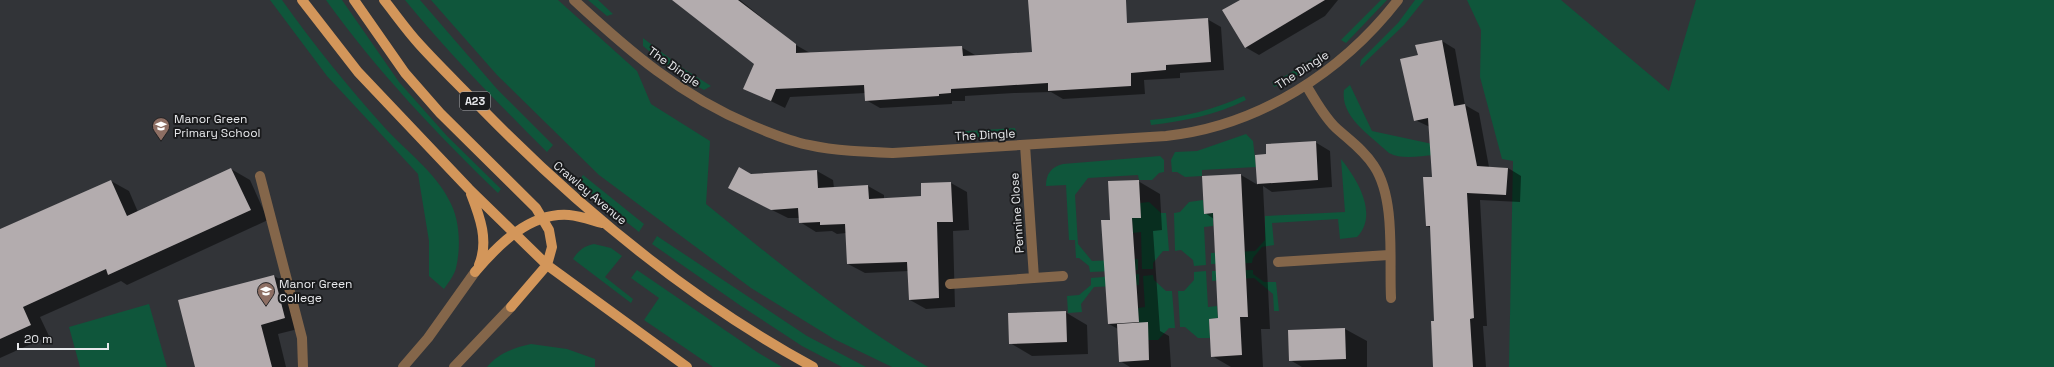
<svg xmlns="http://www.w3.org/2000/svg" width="2054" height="367" viewBox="0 0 2054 367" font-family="'Space Grotesk',sans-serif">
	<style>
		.green { fill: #0f563b }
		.shadow { fill: #0007 }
		.building { fill: #b3acae }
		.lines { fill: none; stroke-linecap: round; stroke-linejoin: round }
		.minor { stroke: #84664a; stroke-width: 10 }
		.major { stroke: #d3965a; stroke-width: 10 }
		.labels { text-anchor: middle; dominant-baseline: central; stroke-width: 4; stroke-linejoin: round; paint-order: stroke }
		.shield { fill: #1a1b1d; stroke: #aaaaad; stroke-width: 1 }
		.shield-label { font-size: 11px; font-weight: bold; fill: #e7e8eb }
		.street-label { font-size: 12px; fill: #e7e8eb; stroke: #1a1b1d }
		.poi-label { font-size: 12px; fill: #e7e8eb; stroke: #1a1b1d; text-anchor: start }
	</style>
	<rect width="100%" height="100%" fill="#323438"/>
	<path class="green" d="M 270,0 L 282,0 C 314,45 348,87 385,128 C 406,151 435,172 449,200 C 460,219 461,247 456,268 C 454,276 448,283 444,289 L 429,276 L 429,241 L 418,174 L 327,76 Z
		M 326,0 L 342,0 L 399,82 L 447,136 L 501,189 L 498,193 C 436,133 377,71 326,0 Z
		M 405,0 L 420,0 L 497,89 L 553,145 L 547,152 C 498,103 449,54 405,0 Z
		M 431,0 L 558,0 L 637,71 L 651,104 L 710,141 L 706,204 C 777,262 850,321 928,367 L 892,367 L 834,339 L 751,288 L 599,175 L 497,75 Z
		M 588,0 L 598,0 L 613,14 L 607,16 Z
		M 1381,0 L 1387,0 L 1346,43 L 1341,40 Z
		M 1415,0 L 1424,0 L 1404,25 L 1360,67 L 1361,60 L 1398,23 Z
		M 1467,0 L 1561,0 L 1669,91 L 1696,0 L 2054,0 L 2054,367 L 1509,367 L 1513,161 L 1502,159 L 1480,77 L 1481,30 Z
		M 643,38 L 681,67 L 711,86 L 704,90 L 678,75 L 643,46 Z
		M 1323,52 L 1326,55 L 1290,80 L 1274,87 L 1272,82 L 1287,75 Z
		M 1350,85 L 1372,131 L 1437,145 L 1434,155 C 1420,156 1402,160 1389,153 C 1371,136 1340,117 1344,90 Z
		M 1244,96 L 1246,100 C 1216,115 1184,121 1151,125 L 1150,120 C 1185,117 1212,110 1244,96 Z
		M 1015,128 L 1017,135 L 958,138 L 953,132 Z
		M 1246,134 L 1253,141 L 1256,167 L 1202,170 L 1202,176 L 1185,177 L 1177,172 L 1172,172 L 1171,160 L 1175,152 L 1197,151 Z
		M 1160,156 L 1164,160 L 1164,172 L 1159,173 L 1152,180 L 1139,180 L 1138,175 L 1088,178 L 1075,195 L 1078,244 L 1092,261 L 1138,259 L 1138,270 L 1090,272 L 1089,266 L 1079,258 L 1076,258 L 1075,240 L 1069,240 L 1066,185 L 1046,186 C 1046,174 1051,167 1063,164 Z
		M 1341,159 C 1357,179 1379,214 1357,237 L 1340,239 L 1338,219 L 1272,223 L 1274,245 L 1262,247 L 1253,258 L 1252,263 L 1211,264 L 1211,253 L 1255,251 L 1265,240 L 1265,216 L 1345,212 Z
		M 583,175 L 644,224 L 639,232 L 578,183 Z
		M 1203,200 L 1204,214 L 1213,213 L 1213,226 L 1204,227 L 1206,265 L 1194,266 L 1193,260 L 1181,250 L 1175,251 L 1174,213 L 1180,212 L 1189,202 Z
		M 1149,202 L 1161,213 L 1166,213 L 1169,251 L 1163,251 L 1153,263 L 1153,269 L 1142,269 L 1141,232 L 1133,233 L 1132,218 L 1141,218 L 1140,203 Z
		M 657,236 L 807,336 L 866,367 L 842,367 L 802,346 L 741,306 L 652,244 Z
		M 594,244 L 611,248 L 622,256 L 605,277 L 633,299 L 631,303 L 573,259 C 579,250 584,246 594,244 Z
		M 637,270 L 757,352 L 782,367 L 713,367 L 644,320 L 659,298 L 631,278 Z
		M 1253,270 L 1253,274 L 1264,282 L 1276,282 L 1279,311 L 1274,311 L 1273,294 L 1254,278 L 1212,281 L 1212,271 Z
		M 1206,271 L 1208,307 L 1217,306 L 1218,318 L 1209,319 L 1210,338 L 1198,338 L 1185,327 L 1180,327 L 1178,291 L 1184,291 L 1194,280 L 1194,272 Z
		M 1139,274 L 1139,285 L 1094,287 L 1081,304 L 1082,312 L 1068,313 L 1067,296 L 1079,295 L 1091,285 L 1091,278 Z
		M 1153,275 L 1154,280 L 1166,291 L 1172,291 L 1175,328 L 1169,328 L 1158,340 L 1148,340 L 1139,323 L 1138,308 L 1145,307 L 1143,276 Z
		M 149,304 L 167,367 L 80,367 L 69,327 Z
		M 531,344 L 567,349 L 595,359 L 595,367 L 487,367 C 499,353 513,348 531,344 Z"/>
	<path class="shadow" d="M 673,0 L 740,0 L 796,45 L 810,53 L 961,47 L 975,55 L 1034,53 L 1207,19 L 1221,27 L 1224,70 L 1180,73 L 1180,78 L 1144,80 L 1145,94 L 1063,99 L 1051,92 L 1014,93 L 965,96 L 965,101 L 952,101 L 952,104 L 880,108 L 866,100 L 866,93 L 790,97 L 785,108 L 744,88 L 755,63 Z
		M 1241,0 L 1338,0 L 1325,16 L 1259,55 L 1245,47 Z
		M 1442,41 L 1455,49 L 1465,105 L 1479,113 L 1489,167 L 1508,168 L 1521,176 L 1520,202 L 1480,200 L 1487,326 L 1483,326 L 1486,367 L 1434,367 L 1436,322 L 1431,228 L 1427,226 L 1433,178 L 1430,127 L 1415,120 L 1419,56 Z
		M 1315,142 L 1330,151 L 1332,187 L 1272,192 L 1263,186 L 1270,329 L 1261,329 L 1263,367 L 1231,367 L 1212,356 L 1219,319 L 1214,219 L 1205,213 L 1203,177 L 1241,175 L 1258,185 L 1256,155 L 1267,155 Z
		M 231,169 L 250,180 L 268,220 L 127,285 L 121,281 L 40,317 L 49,336 L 0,358 L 0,229 L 111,181 L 129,191 L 138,212 Z
		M 817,171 L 833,180 L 834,188 L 868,186 L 884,195 L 884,199 L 922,197 L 951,183 L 967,192 L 969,230 L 953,231 L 955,307 L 926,309 L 910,300 L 909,271 L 865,273 L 848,264 L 846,233 L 837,234 L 832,231 L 816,232 L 800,222 L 800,218 L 788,218 L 746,197 L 750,175 Z
		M 1138,181 L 1160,194 L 1162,230 L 1153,231 L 1160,331 L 1169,336 L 1171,367 L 1130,367 L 1120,361 L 1118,329 L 1109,324 L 1111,221 Z
		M 274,276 L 292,286 L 302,328 L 278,334 L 286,367 L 196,367 Z
		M 1065,312 L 1087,325 L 1088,354 L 1032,356 L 1010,343 Z
		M 1345,329 L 1367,341 L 1367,367 L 1302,367 L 1290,360 L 1289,331 Z"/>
	<path class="building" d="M 672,0 L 738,0 L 796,44 L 796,53 L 962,46 L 963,56 L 1032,52 L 1028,0 L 1126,0 L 1127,23 L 1208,18 L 1211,62 L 1166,65 L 1166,70 L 1131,73 L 1131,86 L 1048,91 L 1048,83 L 999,86 L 951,89 L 951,93 L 939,94 L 939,96 L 865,101 L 864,85 L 776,89 L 771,101 L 743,89 L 754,64 Z
		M 1240,0 L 1325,0 L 1245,48 L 1222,10 Z
		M 1442,40 L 1454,106 L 1465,104 L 1477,166 L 1508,168 L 1506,195 L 1467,193 L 1474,318 L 1470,319 L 1473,367 L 1433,367 L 1431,321 L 1434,321 L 1432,273 L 1430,226 L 1426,226 L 1423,177 L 1432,177 L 1428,118 L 1414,121 L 1400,59 L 1418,55 L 1415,45 Z
		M 1316,141 L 1318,180 L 1257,184 L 1255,155 L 1266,154 L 1266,144 Z
		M 739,167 L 751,174 L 817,170 L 818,188 L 868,185 L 869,199 L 921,196 L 921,183 L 951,182 L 953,222 L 937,222 L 939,298 L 909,300 L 907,262 L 847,264 L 845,224 L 820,225 L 820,222 L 799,223 L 798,208 L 771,210 L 728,188 Z
		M 231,168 L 251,210 L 108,275 L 106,269 L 23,307 L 31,325 L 0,339 L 0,229 L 111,180 L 127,216 Z
		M 1241,174 L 1248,317 L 1240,317 L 1242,355 L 1211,357 L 1209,319 L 1218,318 L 1213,213 L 1204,214 L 1202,176 Z
		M 1139,180 L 1141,218 L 1132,218 L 1139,322 L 1108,324 L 1101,220 L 1110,220 L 1108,181 Z
		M 274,275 L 285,318 L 261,325 L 272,367 L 195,367 L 178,300 Z
		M 1066,311 L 1067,342 L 1009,344 L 1008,313 Z
		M 1148,322 L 1149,360 L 1119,362 L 1117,324 Z
		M 1345,328 L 1346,359 L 1289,361 L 1288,330 Z"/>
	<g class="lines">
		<path class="minor" d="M 574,0 C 629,51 681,96 751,125 C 770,133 789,141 809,145 C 836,151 865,152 893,153 L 1166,136 C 1259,126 1342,72 1398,0
			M 1306,85 C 1315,100 1323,115 1335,127 C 1349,140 1364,150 1374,166 C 1396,199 1389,259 1391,298
			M 1025,145 L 1034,278
			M 260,176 L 302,338 L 303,367
			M 1278,262 L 1389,255
			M 950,284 L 1063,276
			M 403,367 L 428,338 L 475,272
			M 454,367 L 511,307"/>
		<path class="major" d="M 302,0 L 358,72 L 469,189 L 547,265 L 687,367
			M 354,0 L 405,73 L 440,113 L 536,208 L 549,230 L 552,247 L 547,265 L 511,307
			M 384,0 C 396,15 407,31 420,45 C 440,67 462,88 483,110 C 581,210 690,300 813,367
			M 471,194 C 480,217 489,241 479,265
			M 475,272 C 498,245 530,212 569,215 C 580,216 591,220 602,223"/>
	</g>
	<defs>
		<g id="school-pin" transform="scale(0.9)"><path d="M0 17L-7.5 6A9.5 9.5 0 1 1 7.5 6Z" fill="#8d6e63" stroke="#1a1b1d"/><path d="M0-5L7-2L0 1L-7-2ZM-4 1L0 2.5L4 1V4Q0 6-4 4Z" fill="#fff"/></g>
	</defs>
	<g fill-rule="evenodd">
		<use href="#school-pin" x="161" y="126"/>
		<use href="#school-pin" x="266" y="291"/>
	</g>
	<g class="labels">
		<rect class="shield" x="460" y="92" width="30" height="18" rx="3"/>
		<g class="shield-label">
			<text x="475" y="101">A23</text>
		</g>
		<g class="street-label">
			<text transform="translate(674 67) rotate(35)">The Dingle</text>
			<text transform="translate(1302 70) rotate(-33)">The Dingle</text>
			<text transform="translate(985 135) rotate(-3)">The Dingle</text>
			<text transform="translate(590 193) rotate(40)">Crawley Avenue</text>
			<text transform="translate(1017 213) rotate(-94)">Pennine Close</text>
		</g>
		<g class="poi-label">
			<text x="174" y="119">Manor Green<tspan x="174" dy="14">Primary School</tspan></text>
			<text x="279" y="284">Manor Green<tspan x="279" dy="14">College</tspan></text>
		</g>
	</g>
	<path d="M18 343v6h90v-6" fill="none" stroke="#e7e8eb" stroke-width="2"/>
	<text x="24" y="343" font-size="12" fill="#e7e8eb" stroke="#1a1b1d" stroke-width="3" paint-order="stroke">20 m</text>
</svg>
